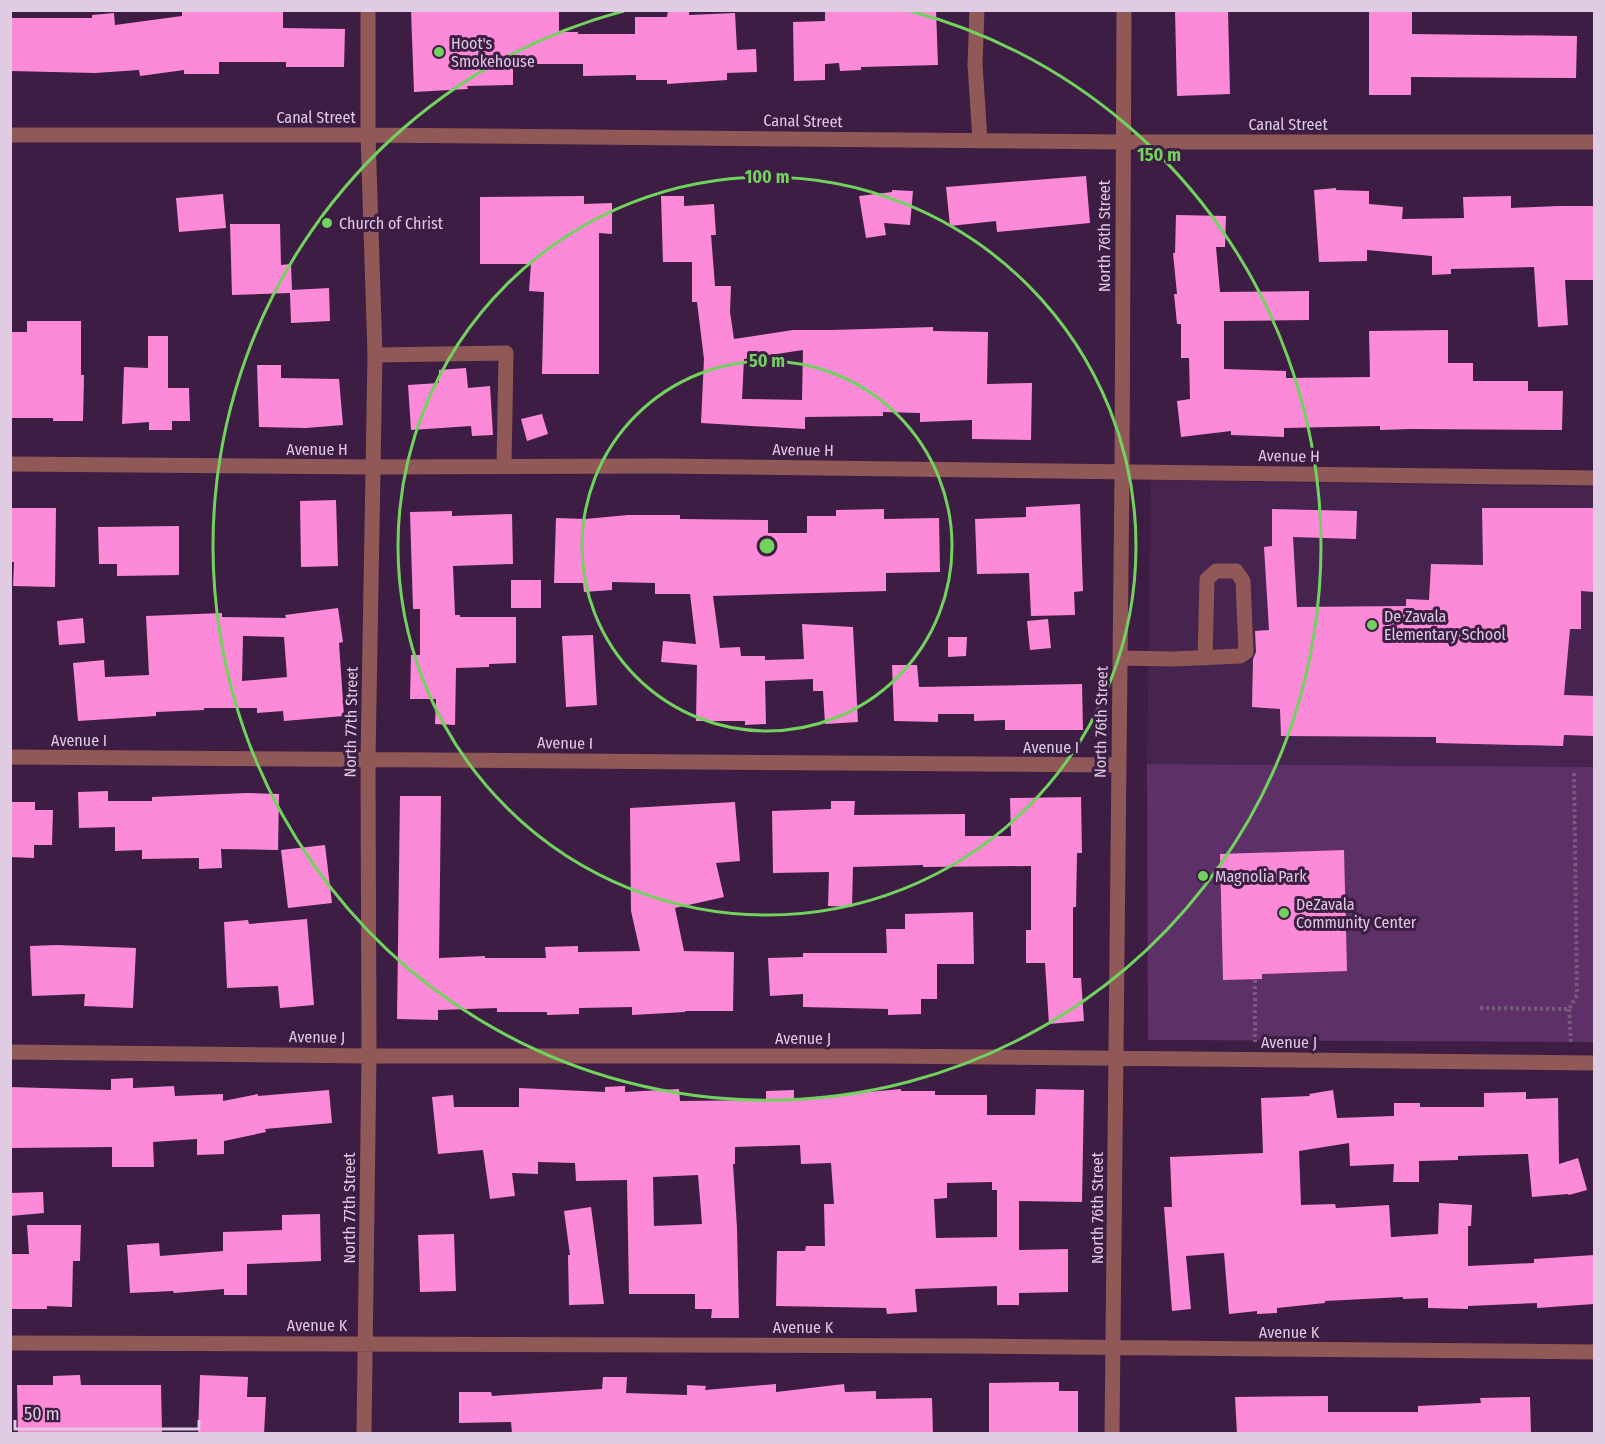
<svg xmlns="http://www.w3.org/2000/svg" width="1605" height="1444" viewBox="0 0 1605 1444" font-family="'Fira Sans Condensed',sans-serif">
	<style>
		.built { fill: #47234f }
		.green { fill: #5d3167 }
		.building { fill: #fc8ad8; fill-rule: evenodd }
		.lines { fill: none; stroke-linecap: round; stroke-linejoin: round }
		.path { stroke: #765b7c; stroke-width: 4; stroke-dasharray: 3 3; stroke-linecap: butt }
		.minor { stroke: #905857; stroke-width: 15 }
		.ring { fill: none; stroke: #71d35e; stroke-width: 3 }
		.poi-dot { fill: #71d35e; stroke: #3d1d43; stroke-width: 2 }
		.labels { text-anchor: middle; dominant-baseline: central; stroke-width: 6; stroke-linejoin: round; paint-order: stroke }
		.poi-label { font-size: 16px; fill: #dfcce3; stroke: #3d1d43; text-anchor: start }
		.street-label { font-size: 16px; fill: #dfcce3; stroke: #3d1d43 }
		.centre { fill: #71d35e; stroke: #3d1d43; stroke-width: 3 }
		.ring-label { font-size: 18px; text-anchor: middle; font-weight: bold; fill: #71d35e; stroke: #3d1d43; stroke-width: 6; stroke-linejoin: round; paint-order: stroke }
	</style>
	<rect width="100%" height="100%" fill="#3d1d43"/>
	<path class="built" d="M 1151,480 L 1594,487 L 1594,767 L 1147,764 Z"/>
	<path class="green" d="M 1147,764 L 1594,767 L 1594,1042 L 1148,1040 Z"/>
	<path class="building" d="M 283,10 L 283,28 L 345,29 L 344,67 L 286,67 L 286,62 L 219,62 L 219,74 L 184,74 L 184,70 L 140,76 L 139,70 L 95,73 L 10,71 L 10,18 L 92,18 L 92,15 L 114,13 L 115,25 L 182,16 L 182,11 Z
		M 411,10 L 559,10 L 559,32 L 578,32 L 578,34 L 635,34 L 635,17 L 667,17 L 668,10 L 689,10 L 689,15 L 735,13 L 737,50 L 756,49 L 757,72 L 727,73 L 727,80 L 667,84 L 667,80 L 636,80 L 636,75 L 583,76 L 583,64 L 513,64 L 513,85 L 467,86 L 468,89 L 414,92 Z
		M 825,10 L 936,10 L 938,65 L 861,67 L 861,70 L 840,71 L 839,63 L 825,64 L 825,80 L 794,81 L 793,22 L 825,21 Z
		M 1175,10 L 1228,10 L 1230,94 L 1177,96 Z
		M 1369,10 L 1412,10 L 1412,34 L 1577,36 L 1576,78 L 1411,77 L 1411,95 L 1369,95 Z
		M 1086,176 L 1090,223 L 997,232 L 996,221 L 950,226 L 946,187 Z
		M 1336,188 L 1336,190 L 1369,191 L 1369,204 L 1403,207 L 1402,219 L 1464,218 L 1463,197 L 1511,196 L 1511,208 L 1558,206 L 1594,206 L 1594,280 L 1565,280 L 1568,325 L 1538,327 L 1534,267 L 1451,269 L 1451,274 L 1432,275 L 1432,256 L 1367,250 L 1367,261 L 1319,262 L 1314,190 Z
		M 892,190 L 913,191 L 910,225 L 884,223 L 886,235 L 866,238 L 859,196 L 892,192 Z
		M 223,194 L 226,228 L 179,232 L 176,198 Z
		M 584,196 L 584,204 L 612,203 L 612,234 L 599,233 L 599,374 L 542,374 L 544,292 L 529,291 L 531,264 L 480,264 L 480,197 Z
		M 661,196 L 684,196 L 684,206 L 714,204 L 716,235 L 711,235 L 715,286 L 731,286 L 730,312 L 734,339 L 793,330 L 832,330 L 933,327 L 933,331 L 988,332 L 987,384 L 1032,383 L 1031,440 L 972,439 L 972,420 L 920,422 L 920,413 L 883,412 L 883,416 L 805,417 L 805,429 L 701,423 L 704,359 L 697,302 L 692,302 L 692,262 L 663,262 ZM 803,350 L 802,400 L 742,399 L 744,359 Z
		M 1176,215 L 1226,216 L 1225,247 L 1216,247 L 1220,292 L 1309,291 L 1309,320 L 1224,321 L 1224,369 L 1286,371 L 1286,378 L 1370,377 L 1369,331 L 1448,330 L 1448,363 L 1473,363 L 1473,381 L 1528,381 L 1528,391 L 1563,391 L 1562,430 L 1411,429 L 1380,430 L 1380,426 L 1284,428 L 1284,437 L 1231,435 L 1231,431 L 1181,437 L 1177,401 L 1190,399 L 1189,358 L 1181,358 L 1181,324 L 1177,324 L 1174,294 L 1177,294 L 1173,253 L 1175,253 Z
		M 230,224 L 280,224 L 281,265 L 291,264 L 292,290 L 329,288 L 330,321 L 291,323 L 290,293 L 232,295 Z
		M 27,321 L 81,321 L 81,375 L 84,375 L 83,421 L 53,421 L 53,418 L 10,418 L 10,332 L 27,332 Z
		M 148,336 L 168,336 L 168,388 L 189,388 L 190,421 L 172,421 L 172,430 L 149,430 L 149,422 L 122,424 L 124,367 L 148,368 Z
		M 257,365 L 281,365 L 281,378 L 339,379 L 343,425 L 306,428 L 259,427 Z
		M 466,368 L 468,388 L 490,386 L 493,435 L 472,436 L 471,426 L 411,430 L 408,385 L 439,383 L 439,370 Z
		M 542,414 L 548,434 L 527,441 L 521,419 Z
		M 336,500 L 338,566 L 301,567 L 300,501 Z
		M 1080,504 L 1083,591 L 1074,592 L 1075,615 L 1031,616 L 1029,573 L 977,574 L 975,519 L 1026,517 L 1026,507 Z
		M 10,508 L 56,508 L 55,587 L 13,586 L 14,562 L 10,562 Z
		M 1482,508 L 1594,508 L 1594,592 L 1581,591 L 1581,629 L 1570,629 L 1564,695 L 1594,696 L 1594,736 L 1564,735 L 1563,746 L 1436,743 L 1436,737 L 1281,736 L 1280,709 L 1252,707 L 1253,659 L 1256,652 L 1255,631 L 1269,630 L 1264,547 L 1272,546 L 1272,509 L 1357,511 L 1356,539 L 1293,537 L 1297,607 L 1406,606 L 1406,599 L 1429,600 L 1431,564 L 1483,565 Z
		M 884,509 L 884,519 L 939,518 L 940,572 L 886,573 L 886,591 L 713,596 L 720,648 L 740,647 L 741,656 L 765,656 L 765,660 L 804,659 L 802,624 L 853,627 L 858,722 L 825,724 L 823,691 L 813,691 L 813,679 L 765,681 L 766,724 L 745,725 L 745,721 L 696,721 L 697,665 L 661,662 L 663,641 L 696,644 L 690,594 L 655,594 L 655,583 L 612,582 L 612,590 L 584,592 L 583,583 L 554,583 L 556,518 L 585,519 L 628,515 L 680,515 L 680,519 L 768,520 L 768,533 L 807,533 L 807,516 L 836,516 L 836,510 Z
		M 452,511 L 452,516 L 512,514 L 513,564 L 453,566 L 455,615 L 460,615 L 460,617 L 516,617 L 516,663 L 489,664 L 489,667 L 456,668 L 455,725 L 435,724 L 436,699 L 410,699 L 411,655 L 420,655 L 420,609 L 413,609 L 410,512 Z
		M 179,526 L 179,575 L 117,576 L 117,564 L 99,564 L 98,527 Z
		M 511,580 L 541,580 L 541,608 L 511,608 Z
		M 338,608 L 343,642 L 339,643 L 344,716 L 284,721 L 283,711 L 257,713 L 257,708 L 204,708 L 204,710 L 156,712 L 156,716 L 78,721 L 73,663 L 104,660 L 105,677 L 149,675 L 146,616 L 222,613 L 222,617 L 286,618 L 285,615 ZM 243,636 L 284,637 L 287,677 L 242,681 Z
		M 83,618 L 85,643 L 59,645 L 57,621 Z
		M 1048,619 L 1051,648 L 1030,650 L 1027,621 Z
		M 593,635 L 597,705 L 566,707 L 562,636 Z
		M 948,637 L 967,637 L 966,656 L 948,657 Z
		M 892,665 L 917,665 L 919,687 L 1082,684 L 1083,730 L 1005,730 L 1005,720 L 974,721 L 974,714 L 938,714 L 938,722 L 894,721 Z
		M 108,791 L 108,801 L 152,801 L 152,797 L 247,793 L 279,794 L 278,850 L 221,849 L 222,868 L 199,869 L 199,858 L 142,859 L 142,850 L 115,851 L 115,827 L 79,828 L 78,792 Z
		M 400,796 L 441,796 L 439,958 L 485,956 L 485,958 L 546,958 L 545,947 L 578,946 L 578,952 L 640,951 L 631,911 L 630,808 L 735,802 L 740,861 L 716,863 L 724,897 L 675,908 L 684,951 L 734,952 L 733,1011 L 685,1011 L 685,1012 L 632,1015 L 632,1007 L 579,1008 L 579,1014 L 547,1015 L 547,1012 L 497,1012 L 497,1008 L 438,1010 L 438,1020 L 397,1019 Z
		M 1081,797 L 1082,853 L 1077,853 L 1076,907 L 1073,907 L 1073,978 L 1081,978 L 1084,1021 L 1049,1024 L 1045,963 L 1026,963 L 1026,930 L 1031,930 L 1031,866 L 923,867 L 923,865 L 853,867 L 852,907 L 828,906 L 829,872 L 773,873 L 772,811 L 831,809 L 831,801 L 855,801 L 854,815 L 965,814 L 965,836 L 1011,836 L 1010,798 Z
		M 10,802 L 35,802 L 35,810 L 53,810 L 52,845 L 34,845 L 34,858 L 10,857 Z
		M 325,845 L 332,903 L 288,908 L 281,850 Z
		M 1344,850 L 1347,971 L 1262,974 L 1262,979 L 1223,980 L 1220,854 Z
		M 973,912 L 974,964 L 937,964 L 937,999 L 921,999 L 921,1014 L 888,1015 L 888,1009 L 803,1007 L 803,994 L 770,996 L 768,958 L 803,957 L 803,953 L 887,953 L 886,929 L 905,929 L 905,914 Z
		M 307,919 L 314,1005 L 280,1008 L 278,986 L 227,988 L 224,922 L 248,920 L 249,924 Z
		M 57,945 L 136,948 L 133,1008 L 84,1006 L 85,994 L 32,996 L 30,946 Z
		M 133,1078 L 133,1088 L 174,1086 L 175,1096 L 223,1094 L 223,1101 L 258,1094 L 258,1096 L 329,1090 L 332,1123 L 265,1129 L 266,1132 L 224,1141 L 224,1154 L 197,1155 L 197,1139 L 153,1142 L 154,1167 L 112,1167 L 112,1147 L 10,1148 L 10,1087 L 111,1090 L 111,1079 Z
		M 625,1086 L 625,1092 L 679,1089 L 680,1101 L 766,1100 L 766,1091 L 794,1090 L 794,1099 L 901,1089 L 901,1091 L 935,1091 L 935,1095 L 987,1095 L 987,1115 L 1035,1115 L 1036,1089 L 1084,1090 L 1082,1202 L 1019,1201 L 1019,1250 L 1068,1249 L 1068,1292 L 1019,1293 L 1019,1305 L 997,1305 L 997,1286 L 915,1289 L 917,1312 L 887,1314 L 886,1308 L 776,1306 L 777,1251 L 805,1251 L 806,1246 L 825,1246 L 824,1204 L 834,1204 L 831,1163 L 801,1164 L 800,1145 L 735,1147 L 735,1164 L 733,1164 L 737,1228 L 739,1318 L 711,1318 L 712,1309 L 695,1309 L 695,1294 L 629,1294 L 627,1180 L 576,1181 L 575,1163 L 538,1162 L 538,1174 L 512,1173 L 515,1196 L 490,1199 L 483,1150 L 438,1154 L 432,1097 L 453,1095 L 454,1107 L 519,1107 L 519,1088 L 605,1092 L 605,1087 ZM 698,1175 L 702,1224 L 654,1226 L 653,1177 ZM 992,1182 L 992,1190 L 997,1190 L 997,1237 L 936,1238 L 934,1199 L 947,1198 L 947,1183 Z
		M 1333,1090 L 1337,1118 L 1394,1116 L 1394,1103 L 1420,1103 L 1420,1107 L 1484,1107 L 1484,1093 L 1526,1092 L 1526,1099 L 1558,1098 L 1559,1164 L 1578,1158 L 1587,1190 L 1569,1195 L 1568,1194 L 1532,1197 L 1528,1154 L 1458,1156 L 1458,1160 L 1419,1161 L 1419,1182 L 1393,1182 L 1394,1164 L 1350,1166 L 1349,1143 L 1299,1151 L 1301,1205 L 1335,1204 L 1336,1208 L 1389,1205 L 1391,1237 L 1438,1234 L 1439,1203 L 1472,1205 L 1471,1226 L 1468,1226 L 1468,1266 L 1534,1263 L 1534,1259 L 1594,1255 L 1594,1304 L 1537,1308 L 1537,1303 L 1468,1306 L 1468,1309 L 1428,1308 L 1428,1298 L 1403,1299 L 1403,1297 L 1325,1301 L 1325,1303 L 1277,1308 L 1277,1313 L 1257,1314 L 1257,1311 L 1229,1314 L 1224,1253 L 1186,1256 L 1191,1309 L 1172,1311 L 1164,1207 L 1172,1207 L 1170,1157 L 1263,1153 L 1261,1098 L 1310,1096 L 1309,1094 Z
		M 43,1192 L 44,1213 L 10,1216 L 10,1193 Z
		M 591,1207 L 604,1304 L 569,1305 L 568,1255 L 570,1255 L 564,1211 Z
		M 320,1214 L 321,1261 L 247,1264 L 247,1295 L 224,1295 L 224,1289 L 174,1293 L 173,1291 L 130,1293 L 127,1245 L 159,1243 L 160,1256 L 223,1251 L 223,1232 L 282,1230 L 282,1215 Z
		M 27,1225 L 81,1225 L 80,1261 L 73,1261 L 72,1307 L 47,1306 L 47,1309 L 10,1309 L 10,1254 L 29,1254 Z
		M 454,1234 L 456,1291 L 420,1292 L 418,1235 Z
		M 80,1375 L 81,1385 L 161,1385 L 162,1434 L 18,1434 L 17,1385 L 53,1385 L 53,1376 Z
		M 200,1375 L 248,1377 L 247,1397 L 266,1397 L 264,1434 L 198,1434 Z
		M 603,1377 L 627,1377 L 626,1393 L 687,1395 L 687,1385 L 706,1386 L 705,1390 L 776,1384 L 776,1392 L 844,1384 L 845,1392 L 876,1391 L 876,1399 L 932,1398 L 933,1434 L 512,1434 L 511,1422 L 459,1423 L 459,1392 L 491,1392 L 492,1396 L 602,1389 Z
		M 1059,1382 L 1059,1391 L 1078,1391 L 1078,1434 L 989,1434 L 989,1383 Z
		M 1328,1396 L 1328,1412 L 1418,1412 L 1418,1406 L 1481,1403 L 1480,1398 L 1530,1397 L 1531,1434 L 1237,1434 L 1235,1397 Z"/>
	<g class="lines">
		<path class="path" d="M 1255,980 L 1255,1042
			M 1480,1008 L 1569,1009 L 1577,995 L 1574,773
			M 1569,1009 L 1571,1044"/>
		<path class="minor" d="M 977,10 L 975,64 L 980,141
			M 10,135 L 368,135 L 1122,142 L 1594,142
			M 375,355 L 506,353 L 504,466
			M 10,464 L 374,467 L 662,466 L 1594,478
			M 1120,658 L 1173,659 L 1240,656 L 1246,652 L 1243,581 L 1236,571 L 1216,571 L 1207,579 L 1205,658
			M 10,757 L 1119,765
			M 10,1052 L 369,1056 L 882,1056 L 1594,1063
			M 10,1343 L 971,1346 L 1594,1352
			M 364,1434 L 369,1056 L 368,759 L 375,355 L 368,135 L 368,10
			M 1112,1434 L 1122,473 L 1124,10"/>
	</g>
	<g class="ring">
		<circle cx="767" cy="546" r="185"/>
		<circle cx="767" cy="546" r="369"/>
		<path d="M910 11A554 554 0 1 1 624 11"/>
	</g>
	<g class="poi-dot">
		<circle cx="439" cy="52" r="6"/>
		<circle cx="327" cy="223" r="6"/>
		<circle cx="1372" cy="625" r="6"/>
		<circle cx="1203" cy="876" r="6"/>
		<circle cx="1284" cy="913" r="6"/>
	</g>
	<g class="labels">
		<g class="poi-label">
			<text x="451" y="43">Hoot's<tspan x="451" dy="18">Smokehouse</tspan></text>
			<text x="339" y="223">Church of Christ</text>
			<text x="1384" y="616">De Zavala<tspan x="1384" dy="18">Elementary School</tspan></text>
			<text x="1215" y="876">Magnolia Park</text>
			<text x="1296" y="904">DeZavala<tspan x="1296" dy="18">Community Center</tspan></text>
		</g>
		<g class="street-label">
			<text x="316" y="117">Canal Street</text>
			<text transform="translate(803 121) rotate(1)">Canal Street</text>
			<text x="1288" y="124">Canal Street</text>
			<text transform="translate(1104 236) rotate(-90)">North 76th Street</text>
			<text x="317" y="449">Avenue H</text>
			<text transform="translate(803 450) rotate(1)">Avenue H</text>
			<text transform="translate(1289 456) rotate(1)">Avenue H</text>
			<text transform="translate(351 722) rotate(-89)">North 77th Street</text>
			<text transform="translate(1101 722) rotate(-89)">North 76th Street</text>
			<text x="79" y="740">Avenue I</text>
			<text transform="translate(565 743) rotate(1)">Avenue I</text>
			<text x="1051" y="747">Avenue I</text>
			<text transform="translate(317 1037) rotate(1)">Avenue J</text>
			<text x="803" y="1038">Avenue J</text>
			<text x="1289" y="1042">Avenue J</text>
			<text transform="translate(349 1208) rotate(-90)">North 77th Street</text>
			<text transform="translate(1097 1208) rotate(-90)">North 76th Street</text>
			<text x="317" y="1325">Avenue K</text>
			<text x="803" y="1327">Avenue K</text>
			<text x="1289" y="1332">Avenue K</text>
		</g>
	</g>
	<circle cx="767" cy="546" r="9" class="centre"/>
	<g class="ring-label">
		<text x="1159" y="161">150 m</text>
		<text x="767" y="183">100 m</text>
		<text x="767" y="367">50 m</text>
	</g>
	<rect width="1605" height="1444" fill="none" stroke="#dfcce3" stroke-width="24"/>
	<path d="M15 1420v9h184v-9" fill="none" stroke="#dfcce3" stroke-width="3"/>
	<text x="24" y="1420" font-size="18" fill="#dfcce3" stroke="#3d1d43" stroke-width="4.5" paint-order="stroke">50 m</text>
</svg>
